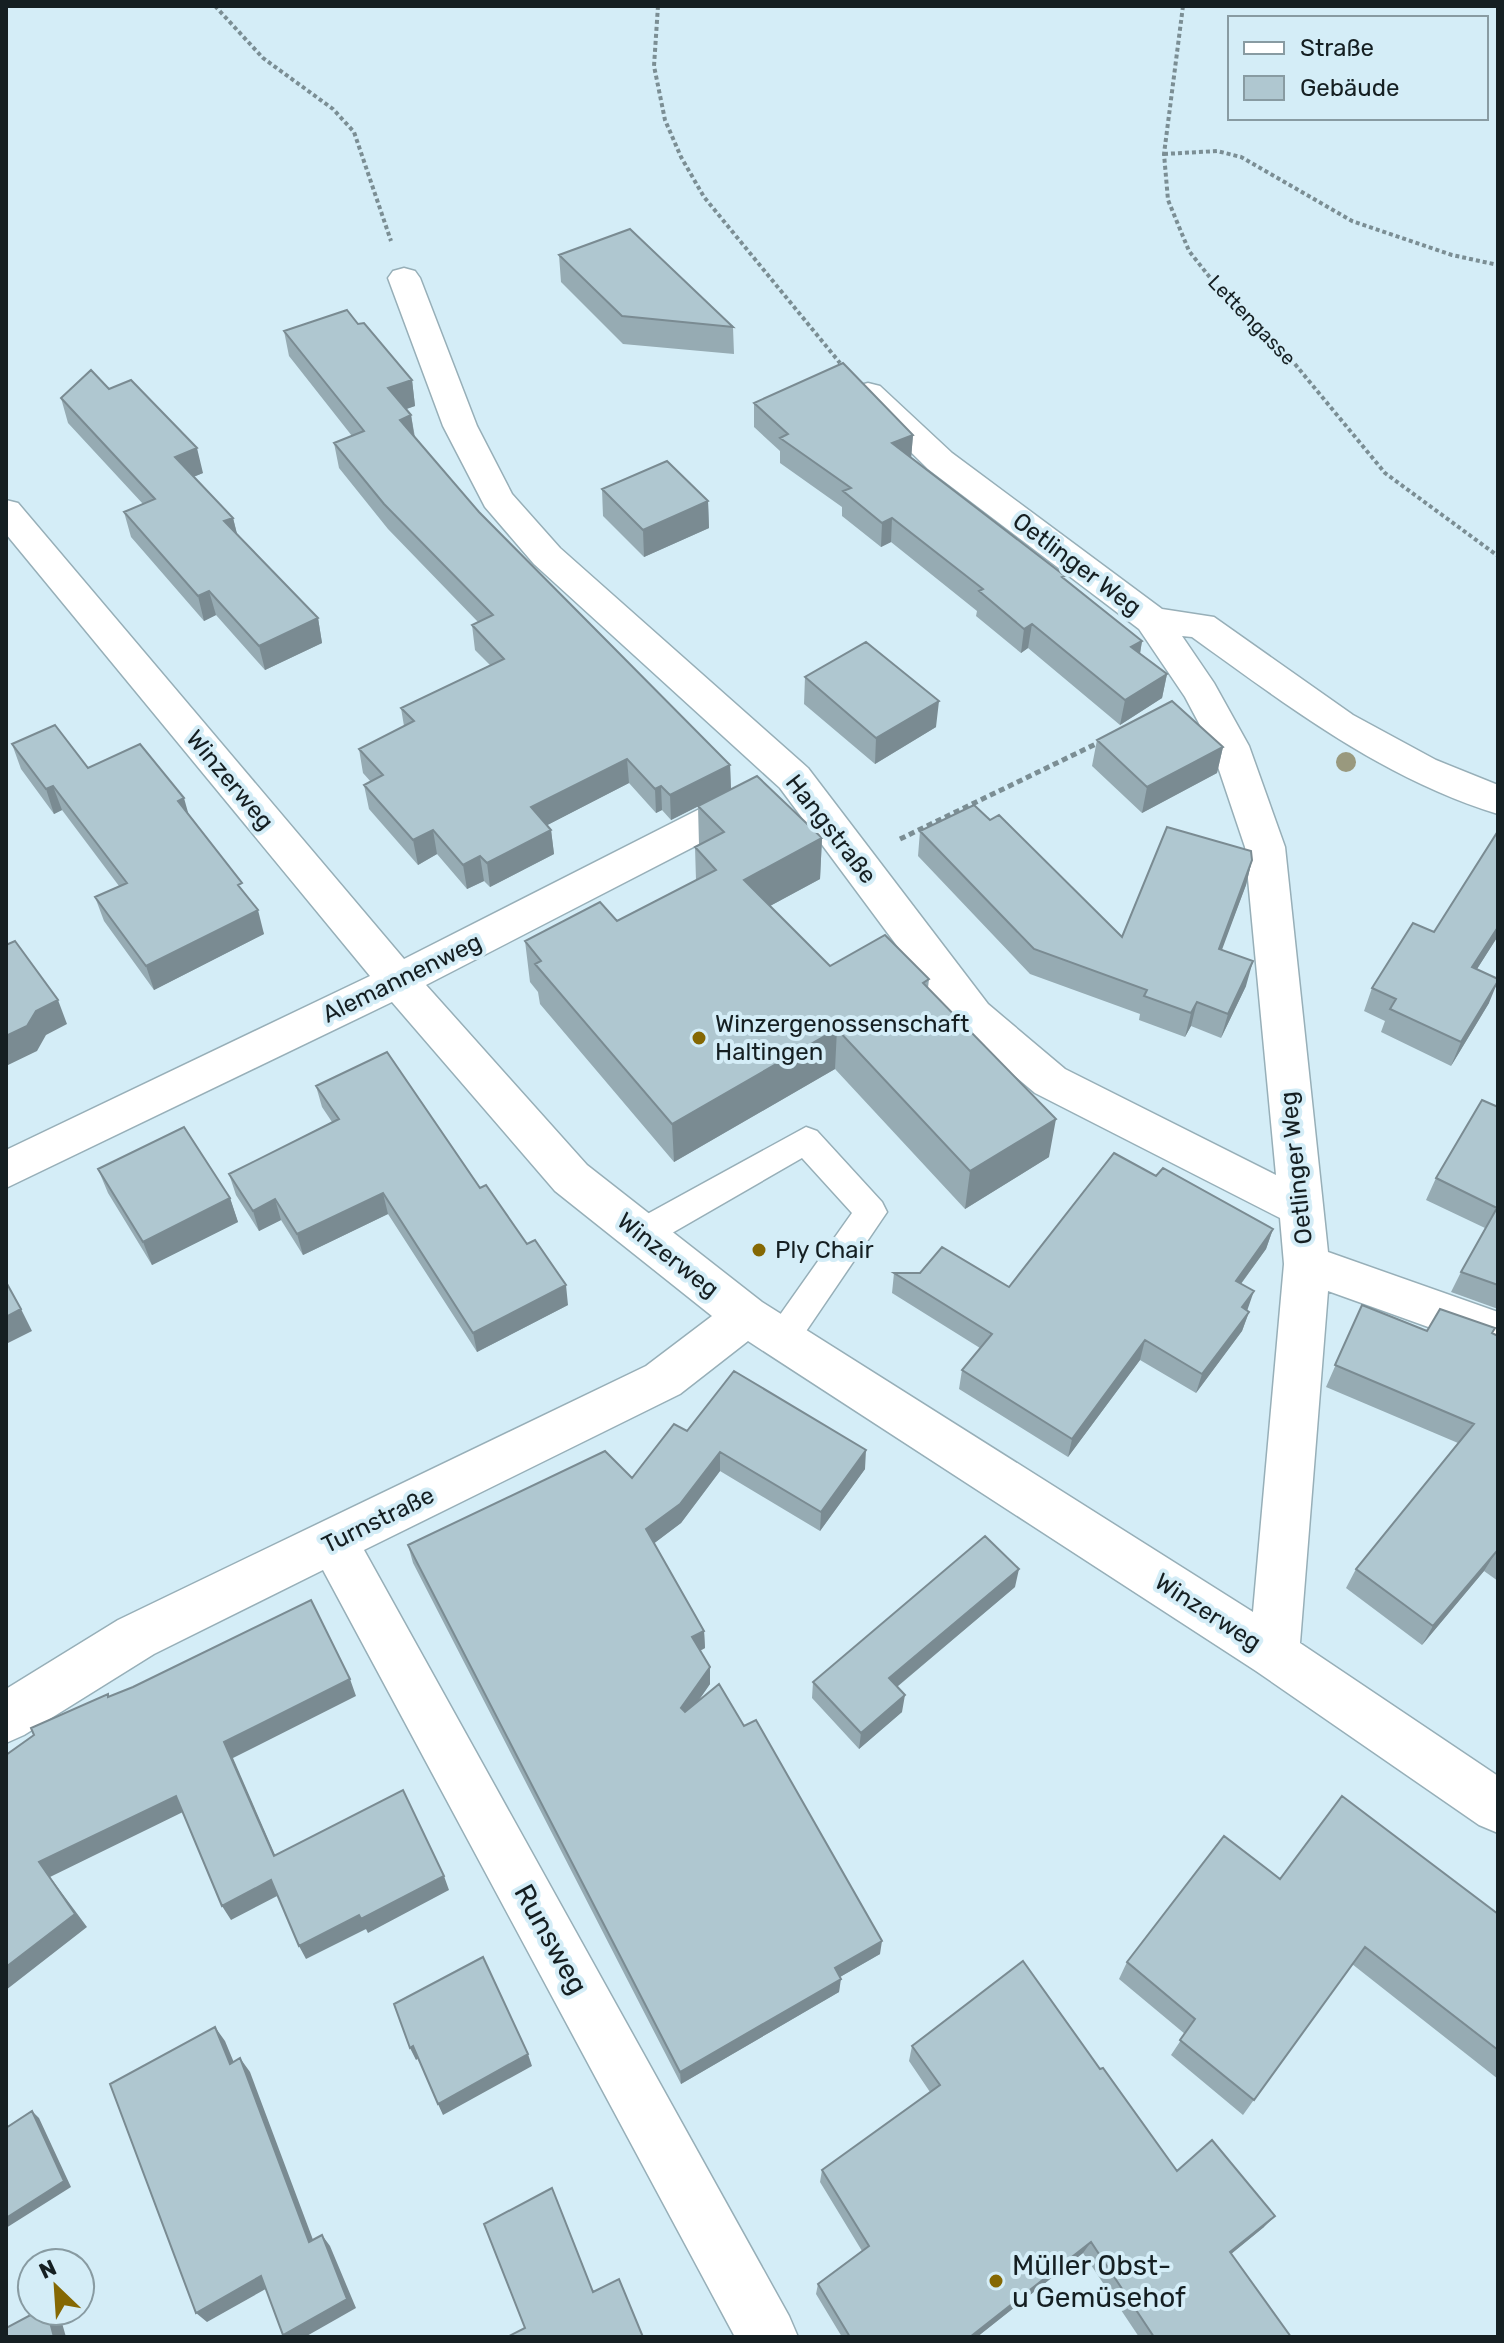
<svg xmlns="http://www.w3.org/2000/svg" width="1504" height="2343" viewBox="0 0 1504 2343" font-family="Rubik,sans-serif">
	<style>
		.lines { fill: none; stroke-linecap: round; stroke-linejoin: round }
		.service-casing { stroke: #97afb8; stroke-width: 3 }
		.minor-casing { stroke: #97afb8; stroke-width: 3 }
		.path-far1 { stroke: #7b8e94; stroke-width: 4; stroke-dasharray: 4 3; stroke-linecap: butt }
		.path { stroke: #7b8e94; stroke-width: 5; stroke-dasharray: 6 4; stroke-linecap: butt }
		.service { fill: #fff; fill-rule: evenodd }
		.minor { fill: #fff; fill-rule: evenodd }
		.tree { fill: #99997e }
		.wall { fill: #96abb3 }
		.shaded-wall { fill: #7a8b92 }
		.building { fill: #afc7d0; stroke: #7a8b92; stroke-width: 2 }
		.poi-dot { fill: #856803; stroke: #d4edf7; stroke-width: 3 }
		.labels { text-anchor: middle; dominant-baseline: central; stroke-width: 8; stroke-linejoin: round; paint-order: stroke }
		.far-street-label { font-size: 20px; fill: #151f22; stroke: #d4edf7 }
		.street-label { font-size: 24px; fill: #151f22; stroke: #d4edf7 }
		.poi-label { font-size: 24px; fill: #151f22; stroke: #d4edf7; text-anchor: start }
		.near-street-label { font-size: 28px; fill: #151f22; stroke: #d4edf7 }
		.near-poi-label { font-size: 28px; fill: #151f22; stroke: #d4edf7; text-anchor: start }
	</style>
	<rect width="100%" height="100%" fill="#d4edf7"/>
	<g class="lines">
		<g class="service-casing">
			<path id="service" d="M 806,1127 L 817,1131 L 882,1202 L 887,1212 L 794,1349 L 782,1354 L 770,1349 L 765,1339 L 770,1329 L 852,1213 L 802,1158 L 653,1244 L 641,1248 L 629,1244 L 625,1234 L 629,1224 Z"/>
		</g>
		<g class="minor-casing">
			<path id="minor" d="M 404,268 L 415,271 L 420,278 L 477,426 L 512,494 L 560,548 L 808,768 L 988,1004 L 1065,1069 L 1276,1175 L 1245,847 L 1211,746 L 1185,697 L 1139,629 L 928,469 L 851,393 L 856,386 L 868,383 L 880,386 L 952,453 L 1162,609 L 1214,617 L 1353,715 L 1436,760 L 1498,785 L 1498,814 C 1383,779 1288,706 1192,637 L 1182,636 L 1214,683 L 1249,746 L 1285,847 L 1328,1252 L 1498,1312 L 1498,1352 L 1328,1291 L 1300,1643 L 1498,1776 L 1498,1833 L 1479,1825 L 1256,1671 L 748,1341 L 680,1394 L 364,1550 L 789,2316 L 798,2337 L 735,2337 L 323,1570 L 154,1654 L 24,1735 L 6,1743 L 6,1689 L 118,1620 L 646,1366 L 712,1316 L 555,1191 L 392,1002 L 6,1188 L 6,1150 L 370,976 L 6,534 L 6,500 L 18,503 L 404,959 L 739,789 L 753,785 L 767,789 L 772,799 L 767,809 L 426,985 L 587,1165 L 762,1302 L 1253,1612 L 1284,1264 L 1280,1218 L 1035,1093 L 958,1028 L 780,788 L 534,564 L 485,507 L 443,426 L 388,278 L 393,271 Z"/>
		</g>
		<path class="path-far1" d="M 215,6 L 263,58 L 333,109 L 354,132 L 391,241
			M 658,6 L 654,66 L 665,120 L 681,157 L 704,197 L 840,363
			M 1183,6 L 1164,154 L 1168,200 L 1189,251 L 1223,294 L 1280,346 L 1385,473 L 1498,556
			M 1164,154 L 1217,151 L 1241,157 L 1352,221 L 1452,255 L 1498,265"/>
		<path class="path" d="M 900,839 L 1100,742"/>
		<use href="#service" class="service"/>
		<use href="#minor" class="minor"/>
	</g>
	<circle class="tree" cx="1346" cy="762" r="10"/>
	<path class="wall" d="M 559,255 L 733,327 L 734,354 L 623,344 L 561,282 Z
		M 358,324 L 412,380 L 415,406 L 406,409 L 411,415 L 415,437 L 479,512 L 730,765 L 731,789 L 822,838 L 820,879 L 770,906 L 830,966 L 929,979 L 928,988 L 1049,1157 L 965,1209 L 835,1069 L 674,1162 L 540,1004 L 538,992 L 530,982 L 525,941 L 617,921 L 696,880 L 695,847 L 699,845 L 698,806 L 671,820 L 662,810 L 656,813 L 629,783 L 547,825 L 551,830 L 554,854 L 490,887 L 484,881 L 467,889 L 437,854 L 418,865 L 369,809 L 364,785 L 371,782 L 363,773 L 359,749 L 404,726 L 401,708 L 490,665 L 475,650 L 472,625 L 478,622 L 388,529 L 339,468 L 334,443 L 352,436 L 289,356 L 284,331 Z
		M 109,389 L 203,473 L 193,477 L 233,518 L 237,534 L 318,618 L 322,643 L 265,670 L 216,615 L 204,621 L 131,537 L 124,512 L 143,504 L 68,423 L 61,398 Z
		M 754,403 L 913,435 L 911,458 L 1142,641 L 1140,654 L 1167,674 L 1162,698 L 1120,725 L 1028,648 L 1021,653 L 976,616 L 977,611 L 891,542 L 881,547 L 842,516 L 842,507 L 780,463 L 780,451 L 754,427 Z
		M 602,489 L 708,501 L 709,528 L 644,557 L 603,516 Z
		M 805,677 L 936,727 L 875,764 L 804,704 Z
		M 1097,740 L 1223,747 L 1217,773 L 1142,813 L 1092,766 Z
		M 12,744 L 88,768 L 189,815 L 245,894 L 264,934 L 154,990 L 104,921 L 95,897 L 119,886 L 62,810 L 54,814 L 21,769 Z
		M 990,820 L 1122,937 L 1252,860 L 1246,885 L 1221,950 L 1246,986 L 1221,1038 L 1191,1026 L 1185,1037 L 1139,1020 L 1140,1014 L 1030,974 L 918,856 L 920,831 Z
		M 1434,932 L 1498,936 L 1477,969 L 1489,1003 L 1451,1066 L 1381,1032 L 1385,1021 L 1364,1011 L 1372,988 Z
		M 316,1086 L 480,1188 L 568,1305 L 477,1352 L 388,1214 L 303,1255 L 281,1220 L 259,1231 L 236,1195 L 229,1174 L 332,1122 L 322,1107 Z
		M 1498,1107 L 1498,1309 L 1451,1292 L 1461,1272 L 1485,1228 L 1426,1200 L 1436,1178 Z
		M 98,1169 L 230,1198 L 238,1222 L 152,1265 L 108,1193 Z
		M 1156,1176 L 1273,1229 L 1266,1249 L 1241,1284 L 1247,1311 L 1249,1312 L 1242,1331 L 1196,1393 L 1140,1360 L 1068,1457 L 959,1389 L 962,1370 L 980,1348 L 892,1293 L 894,1273 L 920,1273 L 1009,1287 Z
		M 1362,1305 L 1427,1331 L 1492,1333 L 1498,1336 L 1498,1581 L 1484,1571 L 1422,1645 L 1346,1588 L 1356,1569 L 1458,1443 L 1326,1387 Z
		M 687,1431 L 865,1469 L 820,1531 L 720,1471 L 681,1523 L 654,1543 L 704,1631 L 705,1648 L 700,1651 L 710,1667 L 710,1684 L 699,1700 L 744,1726 L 880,1954 L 840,1977 L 839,1992 L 681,2084 L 413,1563 L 408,1545 L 632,1478 Z
		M 1015,1587 L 897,1687 L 902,1712 L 859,1749 L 812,1698 L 813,1682 Z
		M 1280,1879 L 1498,1914 L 1498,2079 L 1352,1964 L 1243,2115 L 1171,2055 L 1185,2034 L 1119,1979 L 1127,1962 Z
		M 912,2046 L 1100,2069 L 1177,2171 L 1264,2227 L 1231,2254 L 1291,2337 L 1139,2337 L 1083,2253 L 977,2337 L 842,2337 L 816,2294 L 818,2284 L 862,2251 L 820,2182 L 822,2170 L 930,2092 L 909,2061 Z"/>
	<path class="shaded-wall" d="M 412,380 L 415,406 L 392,414 L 388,388 Z
		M 411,415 L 415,441 L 400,420 Z
		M 913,435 L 911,459 L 892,443 Z
		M 197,448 L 203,473 L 181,482 L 175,457 Z
		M 708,501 L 709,528 L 644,557 L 643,530 Z
		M 233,518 L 239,542 L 224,521 Z
		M 892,518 L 891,542 L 881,547 L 882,523 Z
		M 209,591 L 216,615 L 204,621 L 198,596 Z
		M 318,618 L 322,643 L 265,670 L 259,646 Z
		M 1032,624 L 1028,648 L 1021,653 L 1024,629 Z
		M 1142,641 L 1138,665 L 1131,647 Z
		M 1167,674 L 1162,698 L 1120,725 L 1125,700 Z
		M 939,701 L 936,727 L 875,764 L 876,738 Z
		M 1223,747 L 1217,773 L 1142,813 L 1147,787 Z
		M 627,759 L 629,783 L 534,832 L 531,807 Z
		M 730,765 L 731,790 L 671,820 L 670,795 Z
		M 53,786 L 62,810 L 54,814 L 46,789 Z
		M 661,786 L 662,810 L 656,813 L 655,789 Z
		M 184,798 L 191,823 L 178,801 Z
		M 433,830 L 437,854 L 418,865 L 413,840 Z
		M 551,830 L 554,854 L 490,887 L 487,863 Z
		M 822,838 L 820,879 L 744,920 L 744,880 Z
		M 480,856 L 484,881 L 467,889 L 463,865 Z
		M 1252,860 L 1246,885 L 1213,974 L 1219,949 Z
		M 258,910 L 264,934 L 154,990 L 146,966 Z
		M 1498,927 L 1498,936 L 1463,991 L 1472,967 Z
		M 1253,961 L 1246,986 L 1221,1038 L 1228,1014 Z
		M 1498,981 L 1489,1003 L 1451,1066 L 1461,1042 Z
		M 58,1000 L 67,1024 L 46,1035 L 37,1051 L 6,1066 L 6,1036 L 36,1011 Z
		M 1197,1002 L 1191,1026 L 1185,1037 L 1191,1013 Z
		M 837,1029 L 835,1069 L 674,1162 L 672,1124 Z
		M 1056,1119 L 1049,1157 L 965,1209 L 970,1171 Z
		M 383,1193 L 388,1214 L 303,1255 L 297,1234 Z
		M 230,1198 L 238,1222 L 152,1265 L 143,1242 Z
		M 275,1199 L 281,1220 L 259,1231 L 253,1211 Z
		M 1273,1229 L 1266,1249 L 1229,1300 L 1236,1281 Z
		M 566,1285 L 568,1305 L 477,1352 L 473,1333 Z
		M 1254,1291 L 1247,1311 L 1242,1307 Z
		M 21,1309 L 32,1331 L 6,1344 L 6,1317 Z
		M 1249,1312 L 1242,1331 L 1196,1393 L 1202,1374 Z
		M 1145,1340 L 1140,1360 L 1068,1457 L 1072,1439 Z
		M 866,1450 L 865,1469 L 820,1531 L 821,1512 Z
		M 720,1452 L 720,1471 L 681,1523 L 648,1548 L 646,1529 Z
		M 1496,1552 L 1484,1571 L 1422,1645 L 1433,1626 Z
		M 1019,1569 L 1015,1587 L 887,1695 L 889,1678 Z
		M 704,1631 L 705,1648 L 693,1654 L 692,1637 Z
		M 710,1667 L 710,1684 L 682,1724 L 681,1708 Z
		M 350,1679 L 356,1696 L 233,1758 L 282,1871 L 274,1856 L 224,1742 Z
		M 905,1695 L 902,1712 L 859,1749 L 861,1733 Z
		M 176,1796 L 185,1811 L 50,1877 L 87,1927 L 6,1990 L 6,1967 L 39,1862 Z
		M 444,1876 L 449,1890 L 368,1933 L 361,1919 Z
		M 271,1880 L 279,1895 L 231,1920 L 222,1906 Z
		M 359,1915 L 366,1929 L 306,1959 L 299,1946 Z
		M 882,1941 L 880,1954 L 833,1981 L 835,1968 Z
		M 841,1979 L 839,1992 L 681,2084 L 680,2072 Z
		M 215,2027 L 225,2041 L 240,2077 L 230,2064 Z
		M 413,2046 L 419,2058 L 416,2060 L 410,2048 Z
		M 528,2054 L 532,2066 L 443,2115 L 438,2104 Z
		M 240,2058 L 250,2072 L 318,2253 L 309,2242 Z
		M 32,2111 L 39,2118 L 71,2187 L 6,2228 L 6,2218 Z
		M 1275,2216 L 1264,2227 L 1220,2263 L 1230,2252 Z
		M 322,2235 L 330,2246 L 356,2308 L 305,2337 L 286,2337 L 283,2335 Z
		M 1091,2242 L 1083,2253 L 977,2337 L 970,2337 Z
		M 261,2276 L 271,2286 L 207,2322 L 196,2313 Z
		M 47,2311 L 52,2311 L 60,2316 L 66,2337 L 54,2337 Z"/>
	<path class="building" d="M 630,229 L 733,327 L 622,316 L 559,255 Z
		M 347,310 L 358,324 L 364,323 L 412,380 L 388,388 L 411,415 L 400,420 L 479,512 L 730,765 L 670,795 L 661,786 L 655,789 L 627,759 L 531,807 L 551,830 L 487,863 L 480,856 L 463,865 L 433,830 L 413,840 L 364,785 L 383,775 L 359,749 L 414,721 L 401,708 L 504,659 L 472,625 L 493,615 L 384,504 L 334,443 L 364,431 L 284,331 Z
		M 843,363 L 913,435 L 892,443 L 1065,576 L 1062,577 L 1142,641 L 1131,647 L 1167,674 L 1125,700 L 1032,624 L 1024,629 L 979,591 L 983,589 L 892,518 L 882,523 L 843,491 L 851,488 L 780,438 L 788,434 L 754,403 Z
		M 91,370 L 109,389 L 131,380 L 197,448 L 175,457 L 233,518 L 224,521 L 318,618 L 259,646 L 209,591 L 198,596 L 124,512 L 155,499 L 61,398 Z
		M 667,461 L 708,501 L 643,530 L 602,489 Z
		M 866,642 L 939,701 L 876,738 L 805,677 Z
		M 1172,701 L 1223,747 L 1147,787 L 1097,740 Z
		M 55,725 L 88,768 L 140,744 L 184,798 L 178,801 L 242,883 L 238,885 L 258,910 L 146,966 L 95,897 L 127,883 L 53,786 L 46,789 L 12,744 Z
		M 757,776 L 822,838 L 744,880 L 830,966 L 885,935 L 929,979 L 923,983 L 1056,1119 L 970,1171 L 837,1029 L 672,1124 L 535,964 L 541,961 L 525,941 L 600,902 L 617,921 L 716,870 L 695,847 L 724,832 L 698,806 Z
		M 974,805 L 990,820 L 999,815 L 1122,937 L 1167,827 L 1251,851 L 1252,860 L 1219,949 L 1253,961 L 1228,1014 L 1197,1002 L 1191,1013 L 1144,996 L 1147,990 L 1034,949 L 920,831 Z
		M 1498,831 L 1498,927 L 1472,967 L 1498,979 L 1498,981 L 1461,1042 L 1390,1009 L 1396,999 L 1372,988 L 1413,923 L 1434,932 Z
		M 15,941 L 58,1000 L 36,1011 L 27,1026 L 6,1036 L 6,945 Z
		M 387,1052 L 480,1188 L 486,1185 L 527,1244 L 535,1240 L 566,1285 L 473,1333 L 383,1193 L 297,1234 L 275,1199 L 253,1211 L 229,1174 L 339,1119 L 316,1086 Z
		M 1482,1100 L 1498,1107 L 1498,1285 L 1461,1272 L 1497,1208 L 1436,1178 Z
		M 184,1127 L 230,1198 L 143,1242 L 98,1169 Z
		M 1114,1153 L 1156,1176 L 1163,1168 L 1273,1229 L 1236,1281 L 1254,1291 L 1242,1307 L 1249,1312 L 1202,1374 L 1145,1340 L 1072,1439 L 962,1370 L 992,1334 L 894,1273 L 920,1273 L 942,1247 L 1009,1287 Z
		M 6,1282 L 21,1309 L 6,1317 Z
		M 1362,1305 L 1427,1331 L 1440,1309 L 1495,1328 L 1492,1333 L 1498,1336 L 1498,1553 L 1496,1552 L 1433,1626 L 1356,1569 L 1474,1424 L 1335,1365 Z
		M 734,1371 L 866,1450 L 821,1512 L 720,1452 L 680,1504 L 646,1529 L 704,1631 L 692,1637 L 710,1667 L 681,1708 L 685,1712 L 719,1684 L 744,1726 L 756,1720 L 882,1941 L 835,1968 L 841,1979 L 680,2072 L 408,1545 L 605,1451 L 632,1478 L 674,1424 L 687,1431 Z
		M 985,1536 L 1019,1569 L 889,1678 L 905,1695 L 861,1733 L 813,1682 Z
		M 311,1600 L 350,1679 L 224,1742 L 274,1856 L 403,1790 L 444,1876 L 361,1919 L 359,1915 L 299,1946 L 271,1880 L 222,1906 L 176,1796 L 39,1862 L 75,1914 L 6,1967 L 6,1755 L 34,1735 L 31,1728 L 108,1694 L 108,1697 L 133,1687 Z
		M 1342,1796 L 1498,1914 L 1498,2050 L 1365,1947 L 1254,2100 L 1180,2040 L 1195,2019 L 1127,1962 L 1224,1836 L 1280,1879 Z
		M 483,1957 L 528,2054 L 438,2104 L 413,2046 L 410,2048 L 394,2004 Z
		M 1023,1961 L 1100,2069 L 1103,2068 L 1177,2171 L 1212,2140 L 1275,2216 L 1230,2252 L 1291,2337 L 1154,2337 L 1091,2242 L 970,2337 L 850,2337 L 818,2284 L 869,2246 L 822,2170 L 940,2085 L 912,2046 Z
		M 215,2027 L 230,2064 L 240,2058 L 309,2242 L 322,2235 L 347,2299 L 283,2335 L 261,2276 L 196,2313 L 110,2084 Z
		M 32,2111 L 64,2181 L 6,2218 L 6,2128 Z
		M 552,2188 L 593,2292 L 619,2279 L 643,2337 L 507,2337 L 525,2328 L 484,2224 Z
		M 38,2311 L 47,2311 L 54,2337 L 6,2337 L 6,2328 Z"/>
	<g class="poi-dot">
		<circle cx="699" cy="1038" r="8"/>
		<circle cx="759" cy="1250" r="8"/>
		<circle cx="996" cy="2281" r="8"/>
	</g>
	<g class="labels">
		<g class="far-street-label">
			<text transform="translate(1252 320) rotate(46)">Lettengasse</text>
		</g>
		<g class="street-label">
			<text transform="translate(1077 564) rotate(37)">Oetlinger Weg</text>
			<text transform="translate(230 780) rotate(50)">Winzerweg</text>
			<text transform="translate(831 829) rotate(52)">Hangstraße</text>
			<text transform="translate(402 978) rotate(-26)">Alemannenweg</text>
			<text transform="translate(1296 1168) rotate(-96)">Oetlinger Weg</text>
			<text transform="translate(668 1255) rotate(38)">Winzerweg</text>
			<text transform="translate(378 1520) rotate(-26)">Turnstraße</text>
			<text transform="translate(1208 1612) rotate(33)">Winzerweg</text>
		</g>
		<g class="poi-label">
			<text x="715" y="1024">Winzergenossenschaft<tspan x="715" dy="28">Haltingen</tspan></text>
			<text x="775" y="1250">Ply Chair</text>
		</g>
		<g class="near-street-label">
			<text transform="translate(551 1939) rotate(61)">Runsweg</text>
		</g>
		<g class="near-poi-label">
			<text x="1012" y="2265">Müller Obst-<tspan x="1012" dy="32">u Gemüsehof</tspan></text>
		</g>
	</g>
	<rect width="1504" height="2343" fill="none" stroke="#151f22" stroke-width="16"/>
	<rect x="1228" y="16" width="260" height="104" fill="#d4edf7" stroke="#889ba2" stroke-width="2"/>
	<rect x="1244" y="42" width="40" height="12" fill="#ffffff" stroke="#889ba2" stroke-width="2"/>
	<text x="1300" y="56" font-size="24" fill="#151f22">Straße</text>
	<rect x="1244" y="76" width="40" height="24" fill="#afc7d0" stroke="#889ba2" stroke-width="2"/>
	<text x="1300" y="96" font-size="24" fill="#151f22">Gebäude</text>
	<g transform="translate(56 2287) rotate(335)"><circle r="38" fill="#d4edf7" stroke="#889ba2" stroke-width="2"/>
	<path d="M0-6L14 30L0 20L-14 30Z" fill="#856803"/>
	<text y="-12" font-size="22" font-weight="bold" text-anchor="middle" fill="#151f22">N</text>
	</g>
</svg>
